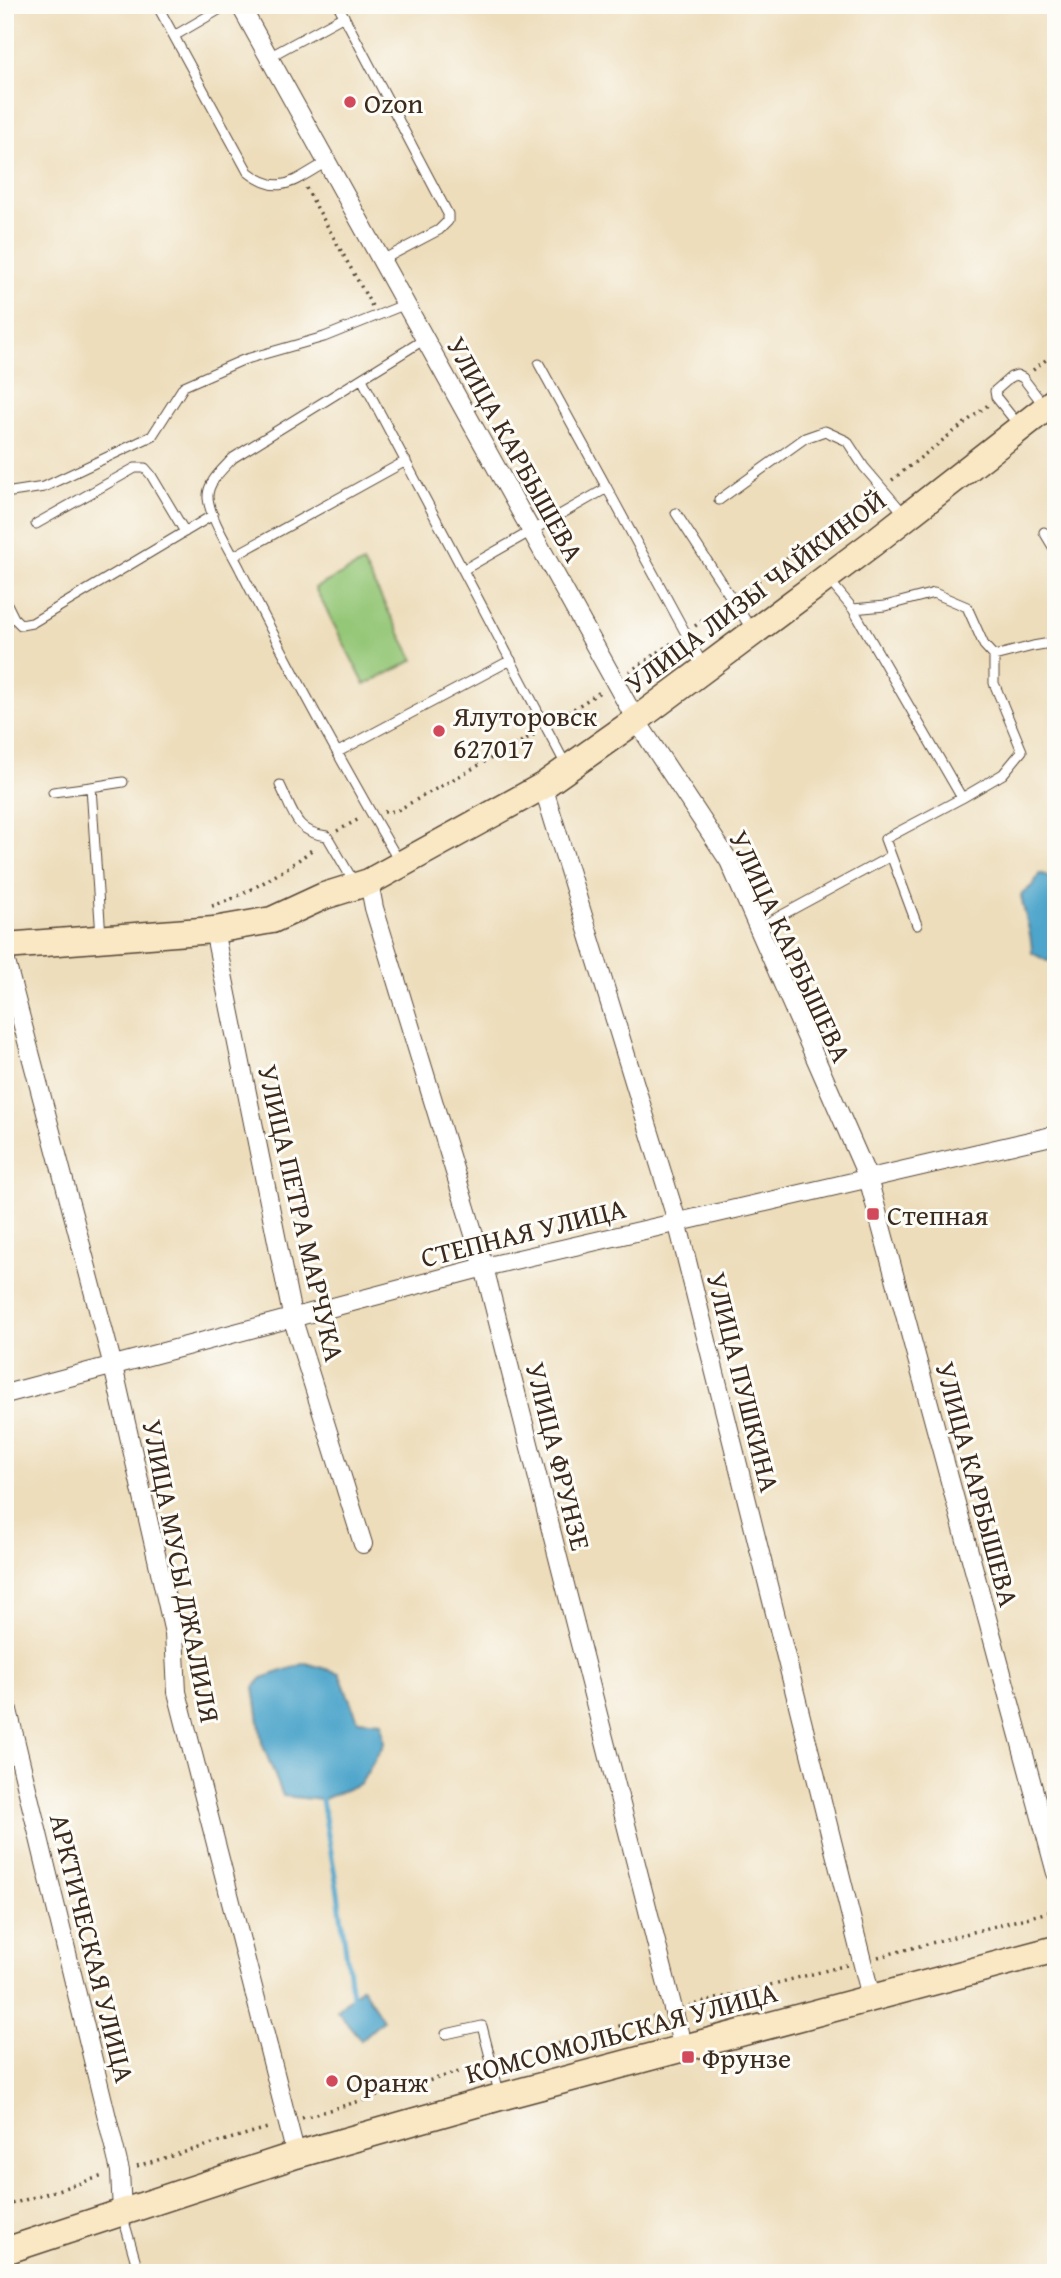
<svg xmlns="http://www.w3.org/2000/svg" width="1061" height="2278" viewBox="0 0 1061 2278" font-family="'Gentium Book Plus',serif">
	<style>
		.green { fill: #95c778; stroke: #68784b; stroke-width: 2 }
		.water { fill: #4ea5cb; stroke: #446874; stroke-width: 2 }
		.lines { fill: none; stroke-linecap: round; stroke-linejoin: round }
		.stream { stroke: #4ea5cb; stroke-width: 5 }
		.lane-casing { stroke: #564536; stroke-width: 11 }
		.street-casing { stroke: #564536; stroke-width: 20 }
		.secondary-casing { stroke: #564536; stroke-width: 29 }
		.path { stroke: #564536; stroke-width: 3.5; stroke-dasharray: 2 5; stroke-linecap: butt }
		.lane { stroke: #fff; stroke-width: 9 }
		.street { stroke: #fff; stroke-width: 18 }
		.secondary { stroke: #fae7c3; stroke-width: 26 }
		.poi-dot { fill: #d1495b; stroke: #fdfcf7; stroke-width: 2.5 }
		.labels { text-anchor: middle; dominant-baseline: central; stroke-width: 6; stroke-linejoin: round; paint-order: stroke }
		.poi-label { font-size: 28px; fill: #3b2a1e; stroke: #fdfcf7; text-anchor: start }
		.street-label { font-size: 28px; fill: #3b2a1e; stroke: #fdfcf7 }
	</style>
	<rect width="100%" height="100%" fill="#fdfcf7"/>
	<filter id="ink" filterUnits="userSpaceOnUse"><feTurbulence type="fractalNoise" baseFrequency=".0143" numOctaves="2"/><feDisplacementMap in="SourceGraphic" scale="14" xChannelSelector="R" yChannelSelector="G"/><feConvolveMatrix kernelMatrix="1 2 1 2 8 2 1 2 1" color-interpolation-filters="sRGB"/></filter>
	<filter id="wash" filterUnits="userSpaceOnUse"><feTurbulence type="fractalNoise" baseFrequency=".00686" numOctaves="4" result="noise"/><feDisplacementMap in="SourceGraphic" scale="28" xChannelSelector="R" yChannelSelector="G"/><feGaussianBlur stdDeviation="1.57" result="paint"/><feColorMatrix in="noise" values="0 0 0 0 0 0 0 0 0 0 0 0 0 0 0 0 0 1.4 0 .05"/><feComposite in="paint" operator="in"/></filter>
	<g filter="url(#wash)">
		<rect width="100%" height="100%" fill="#edddbb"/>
		<path class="green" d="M 363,563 L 414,660 L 365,685 L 315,588 Z"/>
		<path class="water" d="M 1040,873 L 1056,880 L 1056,961 L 1047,961 L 1032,953 C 1032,932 1024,915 1021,895 L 1033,885 Z
			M 306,1663 L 339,1673 L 358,1720 L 382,1722 L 384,1744 L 361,1783 L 322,1800 L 283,1796 L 262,1743 L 254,1687 L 262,1678 Z
			M 362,1987 L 383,2020 L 361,2040 L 337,2010 Z"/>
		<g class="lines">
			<path class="stream" d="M 322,1800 L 338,1893 L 352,1996"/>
		</g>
	</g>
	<g filter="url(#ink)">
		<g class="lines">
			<g class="lane-casing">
				<path id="lane" d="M 157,5 L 248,172 C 281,198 295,179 327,162
					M 338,5 L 448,214 L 448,221 L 439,230 L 382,260
					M 174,36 L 227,5
					M 269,57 L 344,16
					M 539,364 L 607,488
					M 362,379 L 567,767
					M 1020,427 L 996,397 L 995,391 L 1011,377 L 1017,375 L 1023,378 L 1045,407
					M 5,493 L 44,487 L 152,436 L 184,386 L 243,360 L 324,337 L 406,304
					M 719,500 L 805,438 L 825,431 L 847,441 L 864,467 L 905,515
					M 676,513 L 752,630
					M 36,524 L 135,468 L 145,468 L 151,475 L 185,532
					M 1044,532 L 1056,552
					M 234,556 L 406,461
					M 463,570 L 607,488 L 704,667
					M 828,579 L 853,609 L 885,606 L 934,593 L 967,607 L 984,645 L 994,656 L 1033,646 L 1056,642
					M 5,600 L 14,618 L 21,625 L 32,623 L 213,515
					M 853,609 L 962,798 L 1003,774 L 1022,751 L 994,683 L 994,656
					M 338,752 L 511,660
					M 280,785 C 293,811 295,833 327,836 L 355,884
					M 91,787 L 123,782
					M 53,792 L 91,787 L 101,937
					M 400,863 C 344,767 291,670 241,571 C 232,552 210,519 208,498 C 207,482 223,469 233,458 L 425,339
					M 917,925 L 885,839 L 962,798
					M 758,928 L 891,856
					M 446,2034 L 482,2026 L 500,2096
					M 122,2214 L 139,2273"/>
			</g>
			<g class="street-casing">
				<path id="street" d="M 240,5 L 636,720 L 729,861 L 868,1178 L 1056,1873
					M 543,786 L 677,1221 L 871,1997
					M 369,882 L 374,908 L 484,1267 L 683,2048
					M 214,930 L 293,1320 L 363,1544
					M 5,958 L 113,1366 L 174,1633 L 177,1692 L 296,2155
					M 5,1394 L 484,1267 L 1056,1135
					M 5,1698 L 120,2171 L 122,2212"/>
			</g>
			<g class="secondary-casing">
				<path id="secondary" d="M 5,946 L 214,930 L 272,920 L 324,896 L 369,882 L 543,786 L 636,720 L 873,543 L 1056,400
					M 5,2251 L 296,2155 L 500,2097 L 1056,1949"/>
			</g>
			<path class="path" d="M 306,188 L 372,306
				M 1033,370 L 1056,352
				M 892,480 L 988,405
				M 741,593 L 872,496
				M 695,626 L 723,606
				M 629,672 L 675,641
				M 556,720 L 600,692
				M 384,812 L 396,811 L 535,734
				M 337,831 L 361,818
				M 212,906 C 243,897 289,869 314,848
				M 878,1957 L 1056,1910
				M 689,2006 L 847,1965
				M 504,2059 L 658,2015
				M 302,2118 L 479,2066
				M 137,2166 L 271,2127
				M 5,2206 L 103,2176"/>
			<use href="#lane" class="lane"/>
			<use href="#street" class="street"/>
			<use href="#secondary" class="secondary"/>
		</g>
	</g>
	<g class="poi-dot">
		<circle cx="350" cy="102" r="7"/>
		<circle cx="439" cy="731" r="7"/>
		<rect x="866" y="1207" width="14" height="14" rx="3.5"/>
		<rect x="681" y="2050" width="14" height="14" rx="3.5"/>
		<circle cx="332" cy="2081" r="7"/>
	</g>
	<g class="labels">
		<g class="poi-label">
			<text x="364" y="102">Ozon</text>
			<text x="453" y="715">Ялуторовск<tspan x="453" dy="32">627017</tspan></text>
			<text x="887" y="1214">Степная</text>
			<text x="702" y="2057">Фрунзе</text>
			<text x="346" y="2081">Оранж</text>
		</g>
		<g class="street-label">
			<text transform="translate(516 449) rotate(61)">УЛИЦА КАРБЫШЕВА</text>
			<text transform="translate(755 591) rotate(-37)">УЛИЦА ЛИЗЫ ЧАЙКИНОЙ</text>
			<text transform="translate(791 946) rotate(65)">УЛИЦА КАРБЫШЕВА</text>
			<text transform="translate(302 1213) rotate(77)">УЛИЦА ПЕТРА МАРЧУКА</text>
			<text transform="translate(523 1232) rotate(-14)">СТЕПНАЯ УЛИЦА</text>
			<text transform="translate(744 1382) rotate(76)">УЛИЦА ПУШКИНА</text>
			<text transform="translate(559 1456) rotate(76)">УЛИЦА ФРУНЗЕ</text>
			<text transform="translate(978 1484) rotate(75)">УЛИЦА КАРБЫШЕВА</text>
			<text transform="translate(182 1571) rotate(79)">УЛИЦА МУСЫ ДЖАЛИЛЯ</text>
			<text transform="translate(93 1948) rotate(76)">АРКТИЧЕСКАЯ УЛИЦА</text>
			<text transform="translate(621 2032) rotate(-15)">КОМСОМОЛЬСКАЯ УЛИЦА</text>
		</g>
	</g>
	<rect width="1061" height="2278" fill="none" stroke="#fdfcf7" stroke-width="28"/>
</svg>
